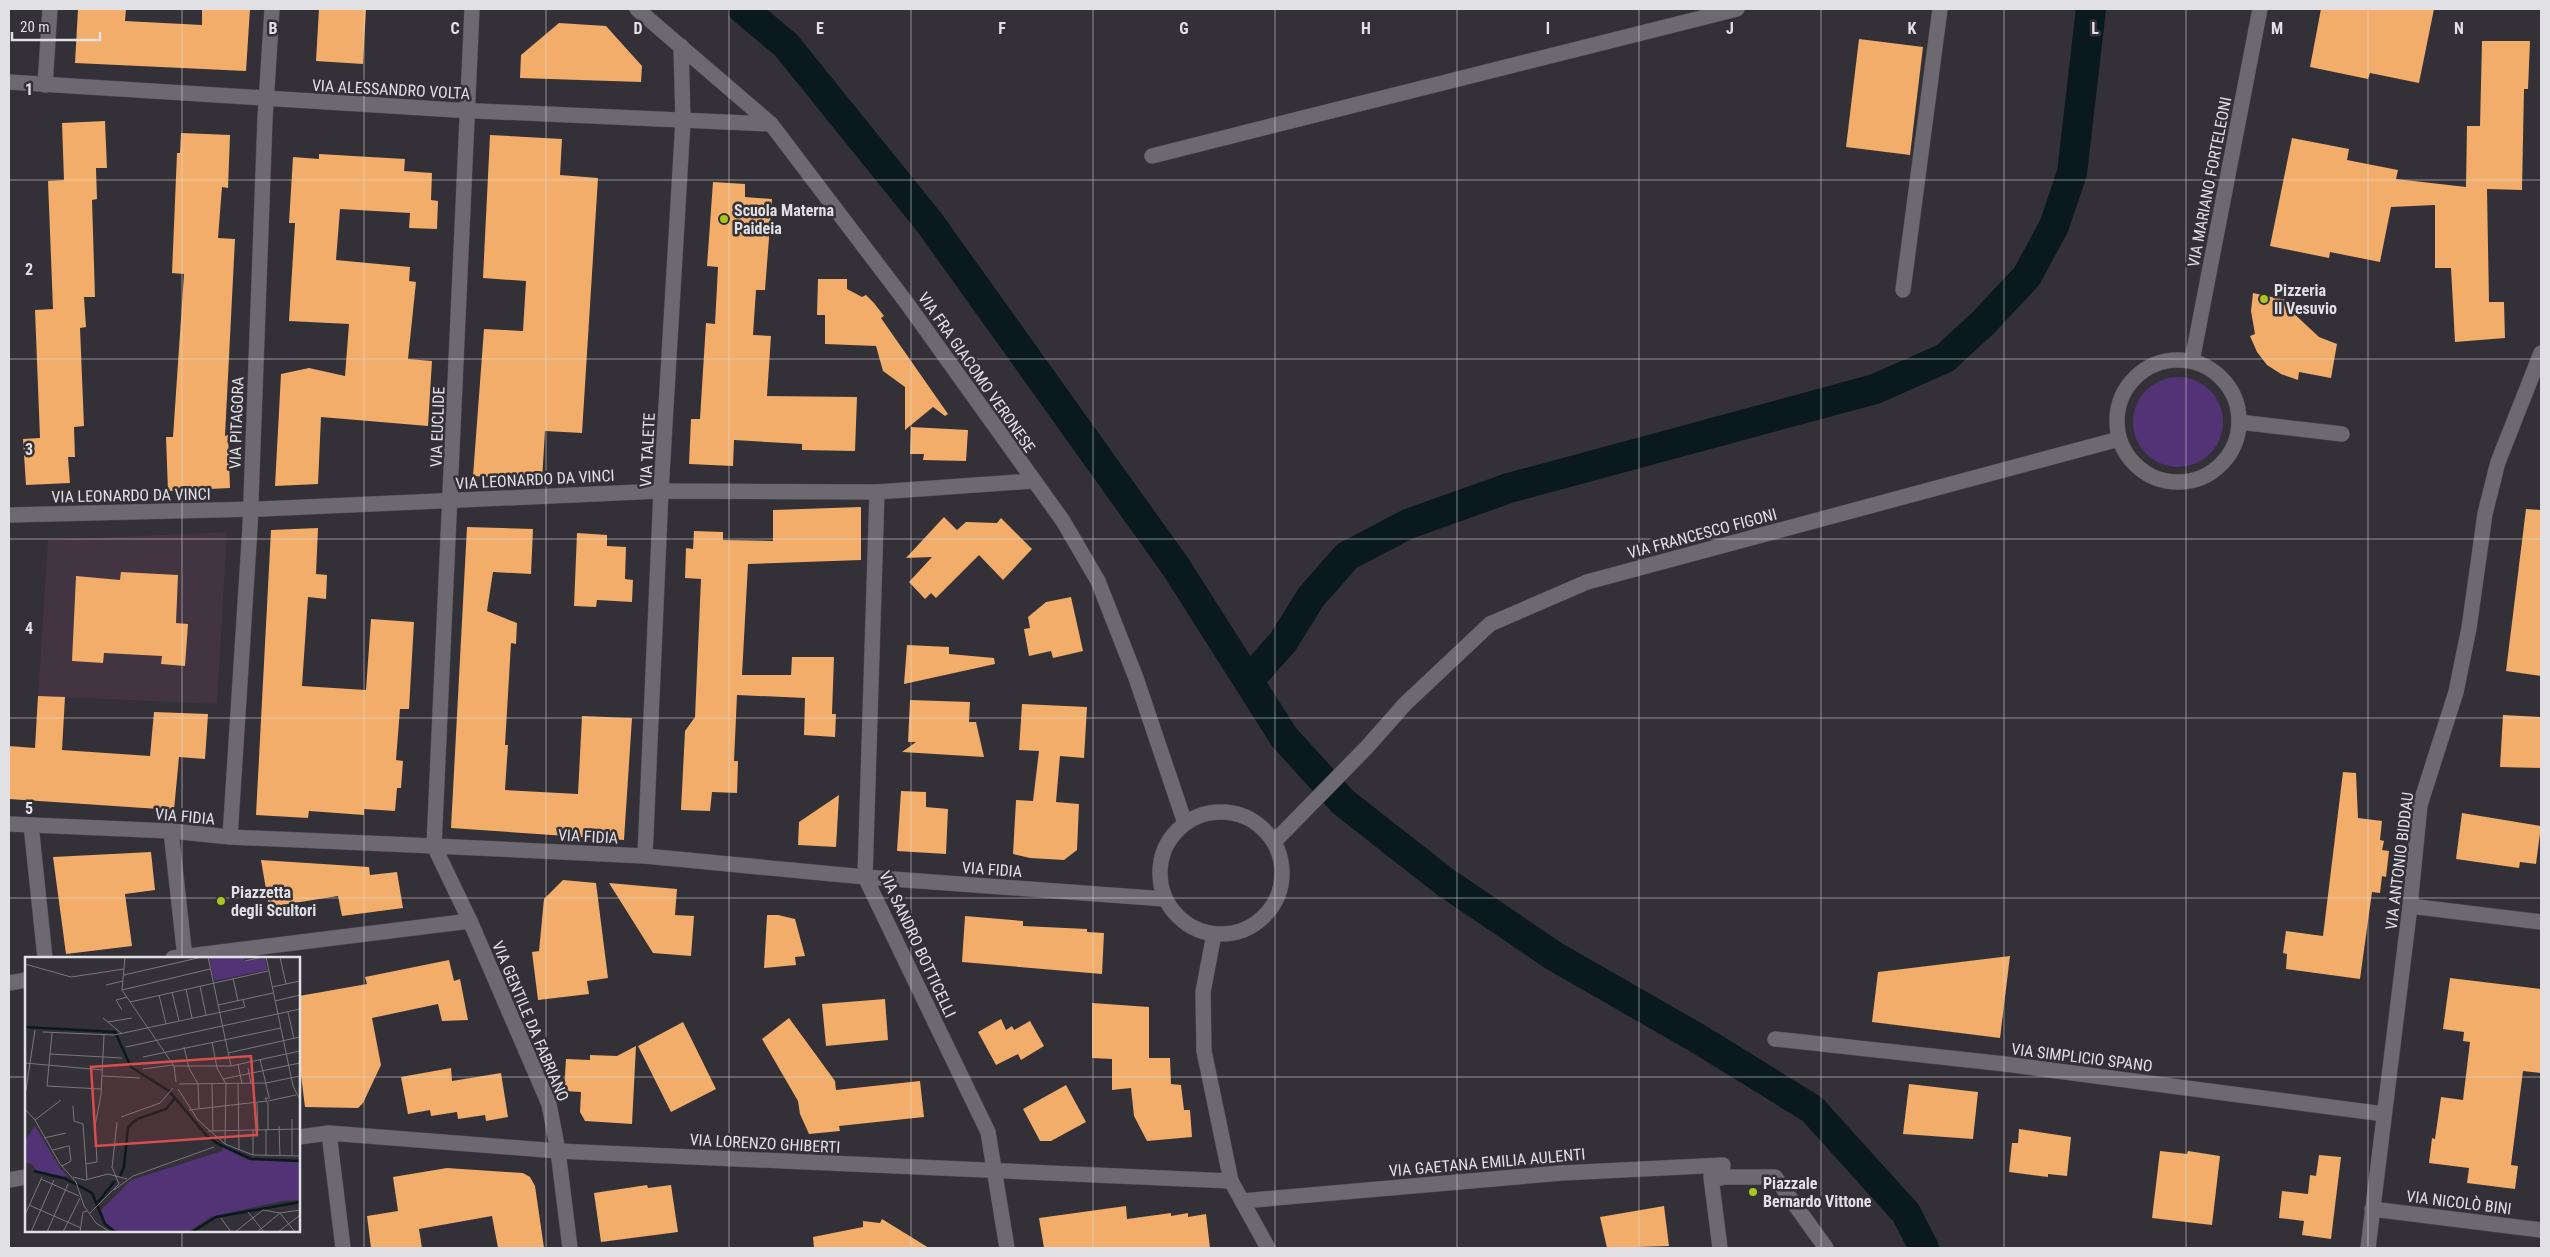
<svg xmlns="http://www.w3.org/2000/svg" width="2550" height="1257" font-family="'Roboto Condensed',sans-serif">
  <rect width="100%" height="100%" fill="#333037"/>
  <!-- education -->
  <path fill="#423441" d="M227 532 217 704 38 696 48 540Z"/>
  <!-- green -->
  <circle fill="#523375" cx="2178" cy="422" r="45"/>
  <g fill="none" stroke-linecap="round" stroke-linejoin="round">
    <!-- canal -->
    <g stroke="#09191d" stroke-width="30">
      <path d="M743 9 786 45 929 222 1176 567 1284 737 1343 802 1445 882 1554 956 1697 1038 1812 1109 1906 1213 1924 1248"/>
      <path d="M1249 680 1283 642 1311 597 1347 556 1408 524 1509 488 1875 389 1945 358 1983 323 2027 276 2054 226 2072 173 2091 9"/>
    </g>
  </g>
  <!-- building -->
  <g fill="#f1ad69">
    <path d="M78 9H126L125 21 202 25V9H250L246 71 75 63Z"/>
    <path d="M319 9H366L363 64 316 61Z"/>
    <path d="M2321 9H2434L2419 83 2370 73 2368 79 2310 67Z"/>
    <path d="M559 23 606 26 642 66 641 82 520 78 521 55Z"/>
    <path d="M1859 39 1923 47 1910 155 1846 147Z"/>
    <path d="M2482 41H2530L2528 89H2524L2522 190 2487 189 2489 302H2504L2505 338 2455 342 2451 268H2435V205L2391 207 2380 262 2330 252 2329 258 2270 246 2292 138 2349 149 2347 160 2398 170 2396 179 2466 187 2467 126H2480Z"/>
    <path d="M105 121 107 168H96L97 199 92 200 95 297H84L86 327 80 328 84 426 74 427 75 457H68L70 483 26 485 23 439 40 438 35 310 53 309 48 181 64 180 62 123Z"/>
    <path d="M181 133 230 135 228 188 222 187 218 238 235 239 225 436 228 435 230 488 168 491 166 437H173L184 274 172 273 177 153H180Z"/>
    <path d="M490 135 562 139 560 175 598 178 582 433 545 431 542 480 473 476 484 329 523 331 526 281 483 278Z"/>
    <path d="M319 154 405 159 404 171 432 173 431 200 438 201 437 229 409 228 410 213 340 209 336 260 410 267 409 281 416 282 408 359 432 361 428 426 321 417 318 484 275 486 281 374 309 368 345 376 349 324 289 321 295 223H289L293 157 319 159Z"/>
    <path d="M713 182 745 184V197L772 199 765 290H756L753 335 771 336 767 396 857 397 855 451 802 450V444L734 440 733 466 689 464 691 419H700L706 323 715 324 718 267 707 266Z"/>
    <path d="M818 279H847V289L862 297 866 295 874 303 884 316 881 318 948 414 945 416 933 407 905 430V387L883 371 876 346 825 344V315H817Z"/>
    <path d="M2253 293 2290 301 2289 309 2319 337 2337 344 2331 378 2299 372 2298 380 2281 374 2267 365 2257 352 2250 336 2255 334 2251 311Z"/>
    <path d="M911 427 968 430 966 461 923 460 924 454H910Z"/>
    <path d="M861 507V560L748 564 742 675H791L792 657H834L832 714H836L835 737 804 735 805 698 737 695 734 761H738L737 793 712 792 710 811 681 810 685 731 695 717 701 579 685 578 686 548 693 549 694 531 723 532V540L773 541V510Z"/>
    <path d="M2526 509 2541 510V676L2506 671Z"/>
    <path d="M944 517 957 530 966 522 997 523 1001 518 1032 549 1003 580 979 555 936 598 931 593 925 599 909 582 932 557 906 558Z"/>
    <path d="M467 527 533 529 531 574 493 572 487 611 517 623 516 644 511 643 505 745H508L505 790 578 794 582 716 632 718 624 840 451 828Z"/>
    <path d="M318 528 316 574 327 575 326 599 308 597 302 686 366 690 371 619 414 622 409 709H400L396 760 403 761 401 788H397L395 811 364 809V815L309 811 308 818 256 815 271 530Z"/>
    <path d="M577 533 607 535V546L626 547 625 579 633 580 632 602 597 600 596 607 574 606Z"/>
    <path d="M121 572 178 575 176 623 188 624 185 666 161 664 162 656 104 653 103 663 72 661 76 576 120 580Z"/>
    <path d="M1071 597 1083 651 1053 658 1051 651 1029 656 1024 629 1030 628 1028 617 1046 602Z"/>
    <path d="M907 645 949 647V654L994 658 995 664 904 684Z"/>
    <path d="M38 696 65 697 62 750 150 756 154 712 208 714 205 759 179 757 174 810 9 799V746L35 748Z"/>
    <path d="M910 700 970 702 969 722H976L984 757 902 752 916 742H908Z"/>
    <path d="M1022 704 1087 707 1084 758 1060 756 1056 802 1079 804 1077 850 1064 860 1030 858 1013 854 1016 800 1033 801 1039 751 1019 750Z"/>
    <path d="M2503 715 2541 717V768L2500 767Z"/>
    <path d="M2343 772 2356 773 2358 818 2382 821 2380 840 2384 841 2382 850 2389 851 2386 877 2382 876 2380 893 2372 892 2360 979 2286 969 2287 954 2283 953 2286 931 2323 936Z"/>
    <path d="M901 791 926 792V807L948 809 946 854 897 851Z"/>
    <path d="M839 795 836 847 798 845 799 822Z"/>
    <path d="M2462 813 2541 826 2536 864 2520 862 2519 868 2456 859Z"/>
    <path d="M151 852 155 890 125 894 132 946 66 954 53 857Z"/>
    <path d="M261 860 369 867 370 875 397 872 403 908 342 916 338 896 269 907Z"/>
    <path d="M563 880 596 883 608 978 587 981 589 994 538 1000 532 952 539 951 544 899Z"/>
    <path d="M609 883 677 889 675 915 694 916 691 956 653 953Z"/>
    <path d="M767 915H778L795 919 805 956 795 957 796 965 764 968Z"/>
    <path d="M965 916 1023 921V926L1087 929V932L1104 933 1102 974 962 962Z"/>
    <path d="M2010 956 2000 1038 1872 1022 1878 972Z"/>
    <path d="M449 960 454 981 460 979 468 1020 442 1021 438 1004 372 1018 381 1065 363 1103 358 1108 305 1107 299 1059V996L367 984 365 977Z"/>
    <path d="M2450 978 2541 989V1073L2523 1071 2511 1165 2518 1166 2515 1189 2467 1183 2469 1168 2429 1163 2432 1138 2435 1139 2441 1097 2463 1100 2470 1042 2463 1041 2464 1032 2443 1029Z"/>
    <path d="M885 999 888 1040 826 1046 822 1004Z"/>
    <path d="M1092 1003 1149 1007V1058H1170L1171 1084 1181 1085 1184 1110H1190L1192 1137 1147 1141 1134 1116 1131 1088 1112 1090V1059L1092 1058Z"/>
    <path d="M789 1018 835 1081 836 1090 920 1081 924 1117 839 1126 840 1131 809 1134 800 1114 798 1101 762 1039Z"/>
    <path d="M1001 1019 1006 1030 1012 1026 1014 1030 1030 1021 1044 1046 1021 1060 1018 1054 996 1065 978 1032Z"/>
    <path d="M683 1022 716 1089 671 1112 638 1046Z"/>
    <path d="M636 1046 632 1124 585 1121 580 1112 581 1092 564 1091 566 1059 590 1060V1055L617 1056Z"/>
    <path d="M451 1068 452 1081 501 1073 508 1117 486 1121 485 1115 458 1119 457 1112 431 1116 430 1110 408 1114 401 1077Z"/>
    <path d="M1909 1084 1978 1092 1973 1139 1903 1134Z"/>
    <path d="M1066 1085 1086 1122 1051 1141H1040L1023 1109Z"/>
    <path d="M2019 1129 2071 1137 2067 1176 2048 1174V1177L2009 1172 2012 1143H2018Z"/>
    <path d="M2160 1151 2187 1154 2188 1151 2220 1156 2212 1225 2152 1218Z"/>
    <path d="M2319 1155 2341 1157 2331 1239 2302 1235 2304 1221 2279 1218 2282 1191 2308 1194 2310 1175 2316 1176Z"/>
    <path d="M447 1168 523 1173 530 1177 535 1186 544 1248H498L492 1216 419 1229 422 1248H371L367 1216 398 1211 393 1177Z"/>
    <path d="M647 1185 648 1188 671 1185 678 1232 601 1242 594 1193Z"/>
    <path d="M1126 1206 1127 1219 1171 1213V1216L1188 1213V1217L1206 1214 1210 1248H1044L1039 1218Z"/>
    <path d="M1664 1206 1669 1246 1607 1248 1600 1217Z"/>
    <path d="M882 1219 929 1248H814L813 1237 863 1227V1221L880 1223Z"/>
  </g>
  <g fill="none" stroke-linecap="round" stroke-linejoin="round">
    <defs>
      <g id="lane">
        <path d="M1152 156 1737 9"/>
        <path d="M1903 290 1940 9"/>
        <path d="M1720 1248 1711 1177H1775L1826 1248"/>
      </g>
      <g id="street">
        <path d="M9 82 455 110 771 124"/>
        <path d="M45 85 50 9"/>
        <path d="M2239 422 2342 434"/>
        <path d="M877 492 865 877 988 1132 1007 1248"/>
        <path d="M9 515 261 509 661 491 877 492 1033 481"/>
        <path d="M9 824 171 831 230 837 434 846 470 921 549 1104 558 1151 570 1248"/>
        <path d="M31 825 45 958"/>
        <path d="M171 831 185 958"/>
        <path d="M230 837 250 527 265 119 272 9"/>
        <path d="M645 856 661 491 683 121 681 46"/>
        <path d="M2410 906 2541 922"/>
        <path d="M173 958 470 921"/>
        <path d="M9 983 26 980"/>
        <path d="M1775 1039 2005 1064 2384 1114"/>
        <path d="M329 1133 343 1248"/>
        <path d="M299 1137 329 1133 558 1151 1231 1181"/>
        <path d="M9 1180 26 1177"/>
        <path d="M1242 1201 1562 1173 1723 1165 1721 1178"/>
        <path d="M2372 1209 2541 1230"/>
        <path d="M2368 1248 2410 906 2420 805 2456 692 2469 628 2485 514 2498 462 2541 353"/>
      </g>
      <g id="secondary">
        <path d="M472 9 434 846 645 856 865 877 1165 899"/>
        <path d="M637 9 771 124 906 302 1063 521 1098 581 1136 678 1185 823"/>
        <circle cx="2178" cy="421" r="61"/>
        <path d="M2192 361 2260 9"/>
        <circle cx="1221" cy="873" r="61"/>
        <path d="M1274 842 1367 747 1405 704 1490 624 1587 582 2119 439"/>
        <path d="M1214 934 1203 992 1204 1051 1231 1181 1268 1248"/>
      </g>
    </defs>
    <!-- lane casing -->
    <use href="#lane" stroke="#4e4c51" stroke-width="16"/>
    <!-- street casing -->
    <use href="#street" stroke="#4e4c51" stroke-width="16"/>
    <!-- secondary casing -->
    <use href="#secondary" stroke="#4e4c51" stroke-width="16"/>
    <!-- lane -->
    <use href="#lane" stroke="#6c6970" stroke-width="15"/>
    <!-- street -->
    <use href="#street" stroke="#6c6970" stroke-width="15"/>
    <!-- secondary -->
    <use href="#secondary" stroke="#6c6970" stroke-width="15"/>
  </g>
  <!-- grid -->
  <path fill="none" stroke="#e1e0e4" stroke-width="1" stroke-opacity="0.55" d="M182 9V958M364 9V1248M546 9V1248M729 9V1248M911 9V1248M1093 9V1248M1275 9V1248M1457 9V1248M1639 9V1248M1821 9V1248M2004 9V1248M2186 9V1248M2368 9V1248M9 180H2541M9 359H2541M9 539H2541M9 718H2541M9 898H2541M9 1077H26M299 1077H2541M182 1231V1248"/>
  <!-- markers -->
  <g fill="#a8c71c" stroke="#333037" stroke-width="2">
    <circle cx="724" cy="219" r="5"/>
    <circle cx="2264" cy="299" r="5"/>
    <circle cx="221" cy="901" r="5"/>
    <circle cx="1753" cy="1192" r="5"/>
  </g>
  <g text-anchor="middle" stroke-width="5" stroke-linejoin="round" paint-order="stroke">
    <!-- street labels -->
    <g font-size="16" fill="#e1e0e4" stroke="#333037">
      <text transform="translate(391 89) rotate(3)" y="6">VIA ALESSANDRO VOLTA</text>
      <text transform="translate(2209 182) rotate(-79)" y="6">VIA MARIANO FORTELEONI</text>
      <text transform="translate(977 372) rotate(55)" y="6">VIA FRA GIACOMO VERONESE</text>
      <text transform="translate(236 423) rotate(-88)" y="6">VIA PITAGORA</text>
      <text transform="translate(437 427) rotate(-88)" y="6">VIA EUCLIDE</text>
      <text transform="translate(647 450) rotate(-87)" y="6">VIA TALETE</text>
      <text transform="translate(535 479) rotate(-3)" y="6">VIA LEONARDO DA VINCI</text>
      <text transform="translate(131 495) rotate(-1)" y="6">VIA LEONARDO DA VINCI</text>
      <text transform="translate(1702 533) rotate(-15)" y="6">VIA FRANCESCO FIGONI</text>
      <text transform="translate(185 816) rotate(5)" y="6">VIA FIDIA</text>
      <text transform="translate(588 836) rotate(3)" y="6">VIA FIDIA</text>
      <text transform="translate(2399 861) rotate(-83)" y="6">VIA ANTONIO BIDDAU</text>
      <text transform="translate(992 869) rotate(4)" y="6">VIA FIDIA</text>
      <text transform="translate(918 944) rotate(65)" y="6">VIA SANDRO BOTTICELLI</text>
      <text transform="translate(531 1021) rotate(67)" y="6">VIA GENTILE DA FABRIANO</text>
      <text transform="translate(2082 1057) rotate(7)" y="6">VIA SIMPLICIO SPANO</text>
      <text transform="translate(765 1143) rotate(3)" y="6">VIA LORENZO GHIBERTI</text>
      <text transform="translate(1487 1162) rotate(-5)" y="6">VIA GAETANA EMILIA AULENTI</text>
      <text transform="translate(2459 1202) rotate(7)" y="6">VIA NICOLÒ BINI</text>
    </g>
    <!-- poi labels -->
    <g font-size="16" font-weight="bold" fill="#e1e0e4" stroke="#333037" text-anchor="start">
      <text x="734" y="216">Scuola Materna<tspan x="734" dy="18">Paideia</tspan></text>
      <text x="2274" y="296">Pizzeria<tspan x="2274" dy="18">Il Vesuvio</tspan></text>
      <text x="231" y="898">Piazzetta<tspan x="231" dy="18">degli Scultori</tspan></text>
      <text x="1763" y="1189">Piazzale<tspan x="1763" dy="18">Bernardo Vittone</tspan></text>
    </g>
  </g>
  <!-- overview -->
  <g transform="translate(25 957)">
    <rect width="275" height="275" fill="#333037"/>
    <path d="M184 0H219L220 4 240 1 242 13 189 24ZM10 169 35 211 44 220 11 214 7 207 0 206V183ZM197 190 224 203 275 205V243L257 244 186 260 163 275H93L81 267 76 253 106 223 197 194Z" fill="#523375"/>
    <path fill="none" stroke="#09191d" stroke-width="2.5" d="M0 70 90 75 106 110 144 134 182 179 193 187 226 202 275 204M9 214 41 222 67 236 80 267 90 275M95 219 99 210 103 170 112 162 141 152 150 141M73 245 90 224M167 275 191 260 275 245"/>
    <path fill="none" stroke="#79767c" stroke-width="1" d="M100 0 97 33 149 109 151 125M183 0 206 109M241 0 268 129 275 143M255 0 261 27M220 4 238 0M0 7 46 20 99 12M99 18 177 0M208 21 213 44M81 28 98 24M175 29 181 58M247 30 275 24M161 32 167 61M97 33 185 12M147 35 154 64M134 38 141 67M250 44 275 38M105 45 243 14M193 48 248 36M97 53 91 43 102 40M263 55 269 82M78 61 97 77M83 65 107 61M18 75 89 78 220 50 218 43M27 76 22 129 76 132M187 85 192 111 201 127 200 187M101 90 275 52M159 90 164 111 173 127 174 151M203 96 275 80M25 97 97 101M118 100 256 71M235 102 244 140M0 106 77 113M213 107 217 127M149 109H206L275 94M223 111 226 127M118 112 148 108M77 119 115 121M198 122 275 106M154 127 241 126 275 119M187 127 188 174M213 127 214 193M153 132 173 163 200 187 228 198 275 199M0 139 10 73M243 144 271 138M232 146 233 173M48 149 49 164 58 167 62 223M0 152 10 163 35 207 51 225 59 249 71 266 85 275M164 153 242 144M96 160 135 146 148 131M267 162V199M10 163 36 143M254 169 255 199M228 173V198M243 173V146L240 141H245M183 174 275 172M19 181 41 176M28 193 43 189M241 199V173M61 207 72 205 70 169 76 138 79 78M37 209 46 204 44 188M87 211 92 165M48 220 60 223 83 217 102 222M16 222 54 239M89 233 108 219 189 190M4 248 56 271M223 255 239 275M65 256 94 227 87 210M0 258 17 220M196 261 206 275M6 275 29 223M22 275 43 227M38 275 55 241M55 275 58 255 62 254M210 275 238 253 255 256 275 253M232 275 255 256 270 275M253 275 275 258"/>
    <path fill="#d84d4e" fill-opacity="0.15" stroke="#d84d4e" stroke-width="2.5" d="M226 99 232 178 71 189 66 110Z"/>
    <rect width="275" height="275" fill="none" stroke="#e1e0e4" stroke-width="2.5"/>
  </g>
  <g font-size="16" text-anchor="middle" font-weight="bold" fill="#e1e0e4" stroke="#333037" stroke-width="5" stroke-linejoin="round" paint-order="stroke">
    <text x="273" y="34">B</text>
    <text x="455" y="34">C</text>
    <text x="638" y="34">D</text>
    <text x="820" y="34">E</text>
    <text x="1002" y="34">F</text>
    <text x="1184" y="34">G</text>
    <text x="1366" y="34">H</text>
    <text x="1548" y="34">I</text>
    <text x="1730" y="34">J</text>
    <text x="1912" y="34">K</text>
    <text x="2095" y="34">L</text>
    <text x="2277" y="34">M</text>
    <text x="2459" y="34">N</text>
    <text x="29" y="95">1</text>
    <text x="29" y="275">2</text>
    <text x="29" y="455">3</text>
    <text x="29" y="634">4</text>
    <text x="29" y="814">5</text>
  </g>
  <!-- border -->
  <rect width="2550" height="1257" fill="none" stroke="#e1e0e4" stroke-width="20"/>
  <!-- scale -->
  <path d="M12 32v8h88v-8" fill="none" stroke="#e1e0e4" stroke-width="2.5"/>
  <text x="20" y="32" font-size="15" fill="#e1e0e4" stroke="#333037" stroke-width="4" paint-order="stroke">20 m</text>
</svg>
